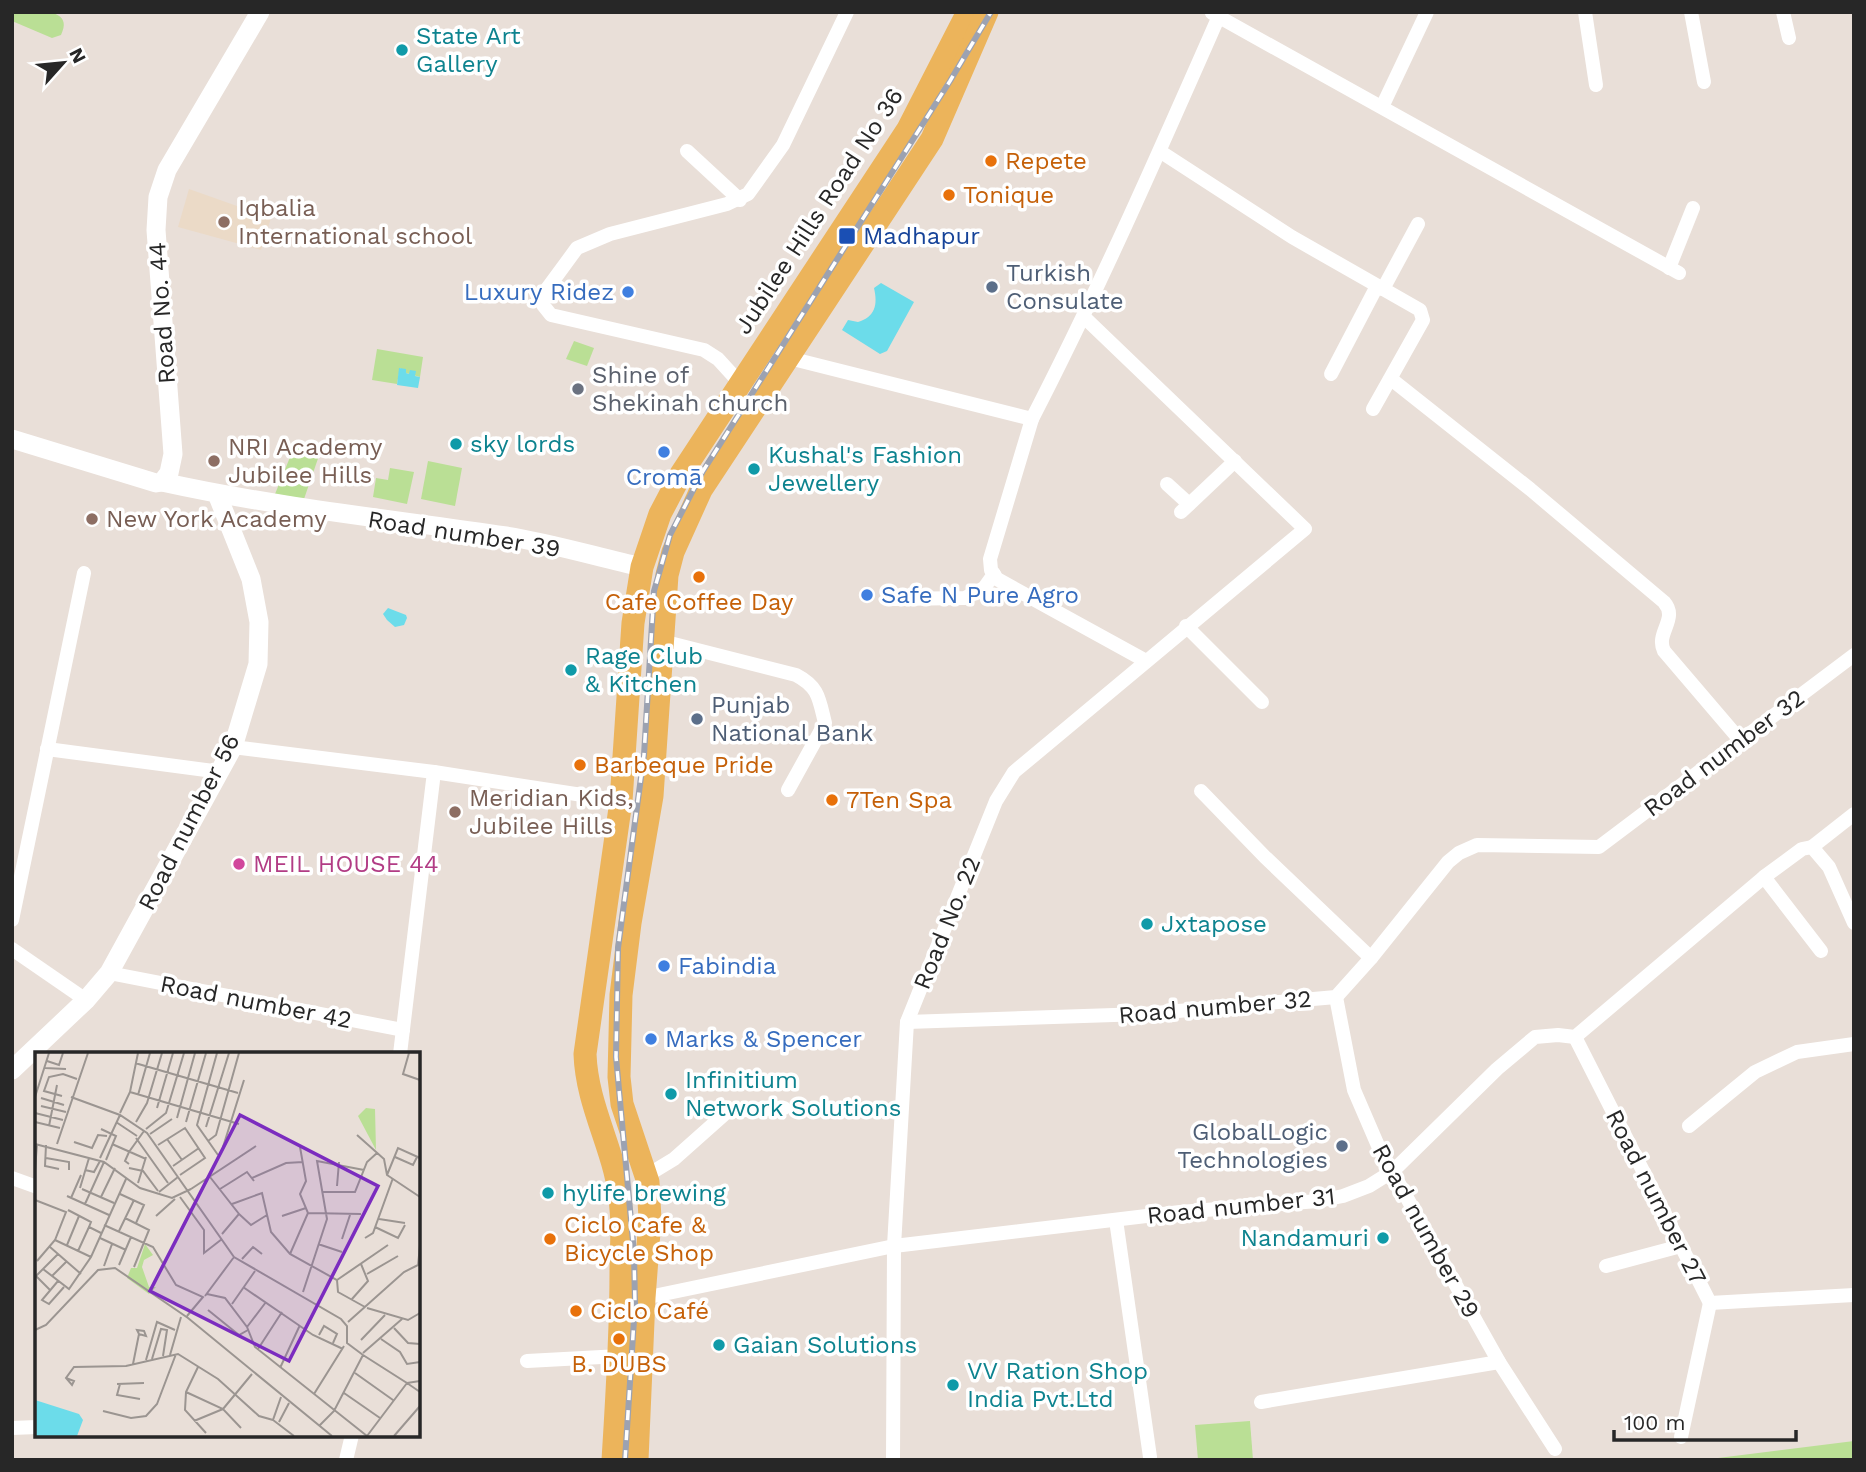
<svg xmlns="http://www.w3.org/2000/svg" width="1866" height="1472" font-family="'Work Sans',sans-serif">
  <rect width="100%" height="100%" fill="#e9dfd8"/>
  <!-- education -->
  <path fill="#ebdac7" d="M189 189 271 218 261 250 178 227Z"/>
  <!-- green -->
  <g fill="#badf95">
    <path d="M12 12C29 12 76 5 61 35L52 38 12 21Z"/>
    <path d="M574 341 594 348 587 366 566 359Z"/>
    <path d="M377 349 423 357 420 377 406 373 400 368 397 384 372 380Z"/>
    <path d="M297 440 322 447 304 499 275 494Z"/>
    <path d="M428 461 462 468 455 506 421 499Z"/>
    <path d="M390 468 414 472 407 504 373 497 376 478 388 480Z"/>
    <path d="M1250 1421 1253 1460H1198L1195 1425Z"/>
    <path d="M1854 1441V1460H1702Z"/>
  </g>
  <!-- water -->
  <g fill="#6cdcea">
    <path d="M881 283 914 302 887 351 880 354 842 330 848 320 858 322C875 317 878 305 874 288Z"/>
    <path d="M399 368 406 369V373L409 374 410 370 416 371 415 376 420 377 418 388 397 385Z"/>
    <path d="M388 608 406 615 407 618 404 625 395 627 387 620 383 614Z"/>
  </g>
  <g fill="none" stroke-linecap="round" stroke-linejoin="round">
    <!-- minor -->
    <g stroke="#fff" stroke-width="14">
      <path d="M1585 12 1596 85"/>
      <path d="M1691 12 1704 82"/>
      <path d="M1783 12 1789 38"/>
      <path d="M1212 13 1679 273"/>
      <path d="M1382 107 1427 12"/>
      <path d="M687 151 740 200"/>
      <path d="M1161 152 1292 237 1420 310 1423 320 1373 409"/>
      <path d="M1669 268 1693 208"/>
      <path d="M1383 289 1418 224"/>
      <path d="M789 358 1032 419C1100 287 1159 152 1219 16"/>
      <path d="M1331 374 1377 286"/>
      <path d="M1391 379 1530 489 1664 602C1679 619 1655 633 1664 651L1740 740"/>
      <path d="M739 382 718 359 704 350 551 315 543 305 544 293 577 248 610 234 727 204 748 194 783 145 847 12"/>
      <path d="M1032 419 990 559 991 570 997 579 1146 661"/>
      <path d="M1167 484 1189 504"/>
      <path d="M1181 512 1235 461"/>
      <path d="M894 599 965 598 984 588 994 574"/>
      <path d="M1186 626 1262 702"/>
      <path d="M662 641 796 675C819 687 819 699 825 723L788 790"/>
      <path d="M233 747 434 772 621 801"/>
      <path d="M47 749 221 772"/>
      <path d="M1201 791 1265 857 1371 958"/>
      <path d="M1812 847 1854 814"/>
      <path d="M1764 877 1821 951"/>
      <path d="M12 920 84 573"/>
      <path d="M12 949 86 1000"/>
      <path d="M109 973 403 1030"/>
      <path d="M1336 997 1354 1090 1379 1148 1499 1362 1555 1449"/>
      <path d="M907 1022 1144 1014 1336 997 1371 958 1448 862 1459 853 1477 845 1599 847 1854 655"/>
      <path d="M1575 1037 1710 1303 1854 1295"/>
      <path d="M400 1054 434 772"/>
      <path d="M1689 1126 1755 1072 1797 1052 1854 1044"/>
      <path d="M646 1176 674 1159 728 1111 784 1108"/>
      <path d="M12 1178 37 1187"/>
      <path d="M1116 1220 1150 1457"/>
      <path d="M1606 1266 1681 1246"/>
      <path d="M644 1298 894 1246 1180 1212 1318 1201 1343 1196 1369 1186 1393 1171 1497 1069 1535 1037 1558 1035 1575 1037 1764 877 1802 849 1812 847 1829 867 1854 923"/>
      <path d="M527 1361 620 1356"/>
      <path d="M1261 1402 1499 1362"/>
      <path d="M12 1428 37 1427"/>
      <path d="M1681 1437 1710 1303"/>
      <path d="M346 1460 352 1435"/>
      <path d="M893 1460 894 1246 907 1022 996 801 1014 772 1305 529 1084 317"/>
    </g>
    <!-- tertiary -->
    <g stroke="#fff" stroke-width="19">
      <path d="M12 439 156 483 162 482 169 473 173 454 156 230 158 197 167 170 260 12"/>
      <path d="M162 482C275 507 391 519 506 536 551 543 597 557 642 567"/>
      <path d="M12 1070 86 1000 109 973 233 747 258 664 259 622 251 579 217 494"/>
    </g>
    <!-- primary -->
    <g stroke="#ecb45b" stroke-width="23">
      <path d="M613 1460C617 1397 621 1336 621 1273 621 1252 623 1230 621 1209 618 1154 587 1110 585 1054L621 801 633 623 642 567 660 514 681 474 908 129 968 12"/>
      <path d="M637 1460 644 1298 650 1219 648 1182 622 1104 619 1077 621 995 630 923 652 796 667 575 673 552 701 490 932 139 987 12"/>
    </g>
    <defs>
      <path id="rail" d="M625 1460 635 1304 634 1253 616 1057 618 948 644 755 654 591 670 535 703 471 950 81 991 12"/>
    </defs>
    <!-- rail casing -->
    <use href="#rail" stroke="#9ca2b1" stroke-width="6"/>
    <!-- rail -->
    <use href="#rail" stroke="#fff" stroke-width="3.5" stroke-dasharray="10" stroke-linecap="butt"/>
  </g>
  <!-- markers -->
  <g fill="#0f9aa8" stroke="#fff" stroke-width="2.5">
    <circle cx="402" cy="50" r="7"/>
    <circle cx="456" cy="444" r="7"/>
    <circle cx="754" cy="469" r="7"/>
    <circle cx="571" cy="670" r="7"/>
    <circle cx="1147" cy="924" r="7"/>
    <circle cx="671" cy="1094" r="7"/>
    <circle cx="548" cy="1193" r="7"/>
    <circle cx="1383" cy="1238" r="7"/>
    <circle cx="719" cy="1345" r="7"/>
    <circle cx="953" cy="1385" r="7"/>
  </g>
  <g fill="#e8710a" stroke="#fff" stroke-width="2.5">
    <circle cx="991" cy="161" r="7"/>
    <circle cx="949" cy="195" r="7"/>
    <circle cx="699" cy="577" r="7"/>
    <circle cx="580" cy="765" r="7"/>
    <circle cx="832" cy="800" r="7"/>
    <circle cx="550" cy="1239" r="7"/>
    <circle cx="576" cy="1311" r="7"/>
    <circle cx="619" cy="1339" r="7"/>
  </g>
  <g fill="#8d6e63" stroke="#fff" stroke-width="2.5">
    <circle cx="224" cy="222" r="7"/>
    <circle cx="214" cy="461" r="7"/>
    <circle cx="92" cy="519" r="7"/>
    <circle cx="455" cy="812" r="7"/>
  </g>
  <rect fill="#1a4fb4" stroke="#fff" stroke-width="2.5" x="838" y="227" width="18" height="18" rx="3.5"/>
  <g fill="#5c6f8a" stroke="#fff" stroke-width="2.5">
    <circle cx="992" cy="287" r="7"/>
    <circle cx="697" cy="719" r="7"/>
    <circle cx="1342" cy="1146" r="7"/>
  </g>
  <g fill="#3f7fe0" stroke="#fff" stroke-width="2.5">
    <circle cx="628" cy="292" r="7"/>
    <circle cx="664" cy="452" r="7"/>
    <circle cx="867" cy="595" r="7"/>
    <circle cx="664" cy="966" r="7"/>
    <circle cx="651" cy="1039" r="7"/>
  </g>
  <circle fill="#6b7280" stroke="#fff" stroke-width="2.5" cx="578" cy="389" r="7"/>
  <circle fill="#d1479c" stroke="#fff" stroke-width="2.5" cx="239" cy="864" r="7"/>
  <g text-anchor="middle" stroke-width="7" stroke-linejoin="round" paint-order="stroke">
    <!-- culture labels -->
    <g font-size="24" fill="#0d838f" stroke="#fff" text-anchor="start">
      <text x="416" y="44">State Art<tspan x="416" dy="28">Gallery</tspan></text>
      <text x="470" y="452">sky lords</text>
      <text x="768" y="463">Kushal's Fashion<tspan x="768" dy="28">Jewellery</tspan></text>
      <text x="585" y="664">Rage Club<tspan x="585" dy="28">&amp; Kitchen</tspan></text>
      <text x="1161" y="932">Jxtapose</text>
      <text x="685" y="1088">Infinitium<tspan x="685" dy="28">Network Solutions</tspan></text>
      <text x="562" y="1201">hylife brewing</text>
      <text x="1369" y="1246" text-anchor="end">Nandamuri</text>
      <text x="733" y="1353">Gaian Solutions</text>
      <text x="967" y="1379">VV Ration Shop<tspan x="967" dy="28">India Pvt.Ltd</tspan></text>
    </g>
    <!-- food labels -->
    <g font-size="24" fill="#c56008" stroke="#fff" text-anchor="start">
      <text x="1005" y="169">Repete</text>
      <text x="963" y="203">Tonique</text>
      <text x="699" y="610" text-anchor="middle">Cafe Coffee Day</text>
      <text x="594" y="773">Barbeque Pride</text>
      <text x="846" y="808">7Ten Spa</text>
      <text x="564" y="1233">Ciclo Cafe &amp;<tspan x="564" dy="28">Bicycle Shop</tspan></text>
      <text x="590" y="1319">Ciclo Café</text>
      <text x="619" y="1372" text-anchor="middle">B. DUBS</text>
    </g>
    <!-- education labels -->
    <g font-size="24" fill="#785e54" stroke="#fff" text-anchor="start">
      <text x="238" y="216">Iqbalia<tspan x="238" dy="28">International school</tspan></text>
      <text x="228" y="455">NRI Academy<tspan x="228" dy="28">Jubilee Hills</tspan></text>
      <text x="106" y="527">New York Academy</text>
      <text x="469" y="806">Meridian Kids,<tspan x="469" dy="28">Jubilee Hills</tspan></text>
    </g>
    <!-- street labels -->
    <g font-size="24" fill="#272727" stroke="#fff">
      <text transform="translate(819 211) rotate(-57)" y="8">Jubilee Hills Road No 36</text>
      <text transform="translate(162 313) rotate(-94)" y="8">Road No. 44</text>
      <text transform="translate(464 534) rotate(9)" y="8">Road number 39</text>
      <text transform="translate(1724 753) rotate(-37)" y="8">Road number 32</text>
      <text transform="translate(189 822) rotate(-63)" y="8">Road number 56</text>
      <text transform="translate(947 923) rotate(-68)" y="8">Road No. 22</text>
      <text transform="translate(256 1002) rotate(11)" y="8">Road number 42</text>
      <text transform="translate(1215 1007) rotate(-5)" y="8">Road number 32</text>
      <text transform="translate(1656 1197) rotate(63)" y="8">Road number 27</text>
      <text transform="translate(1241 1206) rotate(-6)" y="8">Road number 31</text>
      <text transform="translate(1426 1231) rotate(61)" y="8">Road number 29</text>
    </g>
    <!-- transit labels -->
    <g font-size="24" fill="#164399" stroke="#fff" text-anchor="start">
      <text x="863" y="244">Madhapur</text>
    </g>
    <!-- service labels -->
    <g font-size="24" fill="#4e5e75" stroke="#fff" text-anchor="start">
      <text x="1006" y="281">Turkish<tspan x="1006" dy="28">Consulate</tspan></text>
      <text x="711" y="713">Punjab<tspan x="711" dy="28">National Bank</tspan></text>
      <text x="1328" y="1140" text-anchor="end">GlobalLogic<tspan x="1328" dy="28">Technologies</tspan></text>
    </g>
    <!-- shop labels -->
    <g font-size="24" fill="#366cbe" stroke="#fff" text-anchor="start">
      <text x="614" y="300" text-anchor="end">Luxury Ridez</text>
      <text x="664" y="485" text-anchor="middle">Cromā</text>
      <text x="881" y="603">Safe N Pure Agro</text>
      <text x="678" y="974">Fabindia</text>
      <text x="665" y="1047">Marks &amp; Spencer</text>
    </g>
    <!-- worship labels -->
    <g font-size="24" fill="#5b616d" stroke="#fff" text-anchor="start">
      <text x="592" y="383">Shine of<tspan x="592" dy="28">Shekinah church</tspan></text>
    </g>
    <!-- hotel labels -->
    <g font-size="24" fill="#b23c85" stroke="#fff" text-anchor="start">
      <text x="253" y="872">MEIL HOUSE 44</text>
    </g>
  </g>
  <!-- overview -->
  <g transform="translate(35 1052)">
    <rect width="385" height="385" fill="#e9dfd8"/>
    <path d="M331 56 340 57 341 98 323 64ZM110 192 118 203 109 208 107 215 114 235H121L114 242 92 226 96 216H102Z" fill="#badf95"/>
    <path d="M0 348 44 362 48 368 42 384H0Z" fill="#6cdcea"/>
    <path fill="none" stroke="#9b9591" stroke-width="2" d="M182 1 162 73 183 103M374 1 368 22 385 28M12 9 24 13 28 1M100 11 203 41M10 16 31 17M95 40 204 72M103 43 115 1M27 44 9 39 14 25 28 22 42 27M0 45 14 1M36 45 85 63 112 81 199 205 306 267 312 274V291L328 303 372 331 385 329M6 46 29 53M6 54 31 60M122 56 138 1M0 61 28 68M85 61 95 40 103 1M142 66 160 1M0 70 25 76M81 70 102 84M101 70 112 51 127 1M151 70 171 1M14 74 22 33M171 75 194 1M66 77 81 84 71 108M111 77 131 61 149 1M115 82 137 67M322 83 349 107 352 123 385 145M101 86 133 131M132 87 147 108M173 89 181 83 204 1M39 90 57 96 63 83 72 84M0 92 69 110 105 136 137 146 156 137M22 92 53 1M77 92 111 107M11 93 10 114 24 117M123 93 150 76 170 106 145 123M188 95 209 28M360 105 378 113 382 105M11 106 34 110V118M65 106 85 63M94 112 90 109 94 100 109 79M138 114 164 96M94 116 108 119 123 139M0 118 2 92M50 118 59 120 65 109M352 123 363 96 385 106M175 125 204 162 187 182M217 126 251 111 268 110M103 131 111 105M302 134 304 110M45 136 54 106M47 137 79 151M156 137 221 94M185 137 212 120 219 129M124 140 143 125M288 140H320L332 110 342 101M85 142 109 153 101 171M32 144 74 163M66 145 80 116M145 145 169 178V201L187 187M36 146 46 123M0 148 31 160 20 188 2 209M50 152 69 110M197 152 227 141 236 180 255 202 302 228 303 240 330 255M33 158 56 170 54 175 66 181M273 161 326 162M204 162 216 173 232 163M121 164 140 147M247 164 271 156M90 166 114 178 99 215M344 167 370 171M69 173 118 195 141 233 168 245 152 264M340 175 363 186 370 173M84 179 99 148M65 186 91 198M330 186 338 181 358 126M307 187 315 163M20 188 56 205M283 192 307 200M32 193 44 164M15 195 46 222M43 199 54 175M255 202 273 161 265 142 271 129 265 95M207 207 218 195 227 202M84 213 96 185M69 214 77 192M383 214 385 193M8 217 34 237 56 205 91 127M332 222 363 204M17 224 32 209M302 228 353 193M23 229 7 248 14 252 29 235M208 235 278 283 308 297M15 238 1 224 23 202M268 240 292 167 282 109 329 118M172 242 190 246 212 275 220 295 332 384M170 244 199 205M317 247 333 229 326 212M197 252 220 219M332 256 373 268 385 261M173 258 204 283 213 278M313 270 369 220 385 212M212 275 231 250M359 276 373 291 385 292M0 278 11 273 63 218 80 216 153 266 297 384M284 283 289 274 302 282 298 291M346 287 365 300 372 312 385 310M326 288 350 263M223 297 247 260M328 301 367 267M135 303 146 265M117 307 126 277 132 278 128 304M111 308 122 270 140 278M98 312 104 282 111 284 109 279 102 278 104 282M163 315 151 340 150 358 171 381M245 316 265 273M320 321 358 348M31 326 39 329 37 333 31 326 39 315 91 314 143 302 183 327 224 364 238 368M82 332 109 331M85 332 82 343 105 347M151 340 188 357 206 376M309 341 345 366M279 342 309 294M246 345 238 368 259 384M188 357 217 322M68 359 96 366 111 364 122 352 141 302M159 369 188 357M244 370 254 351M285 373 299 359 328 303M332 384 372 331 385 340M359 384 385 354"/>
    <path fill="#7b2cbf" fill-opacity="0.15" stroke="#7b2cbf" stroke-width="3.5" d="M205 63 343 134 254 309 115 239Z"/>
    <rect width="385" height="385" fill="none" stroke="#272727" stroke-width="3.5"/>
  </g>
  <!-- border -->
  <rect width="1866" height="1472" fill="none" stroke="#272727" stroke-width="28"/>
  <!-- north arrow -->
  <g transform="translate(63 63) rotate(63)" stroke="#ffffff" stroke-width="5" paint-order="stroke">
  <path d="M0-5L12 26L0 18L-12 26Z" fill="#272727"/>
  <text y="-10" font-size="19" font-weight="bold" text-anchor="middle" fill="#272727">N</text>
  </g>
  <!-- scale -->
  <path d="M1614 1430v10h182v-10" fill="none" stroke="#272727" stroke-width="3.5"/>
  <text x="1624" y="1430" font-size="21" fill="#272727" stroke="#ffffff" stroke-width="5" paint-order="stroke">100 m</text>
</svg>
